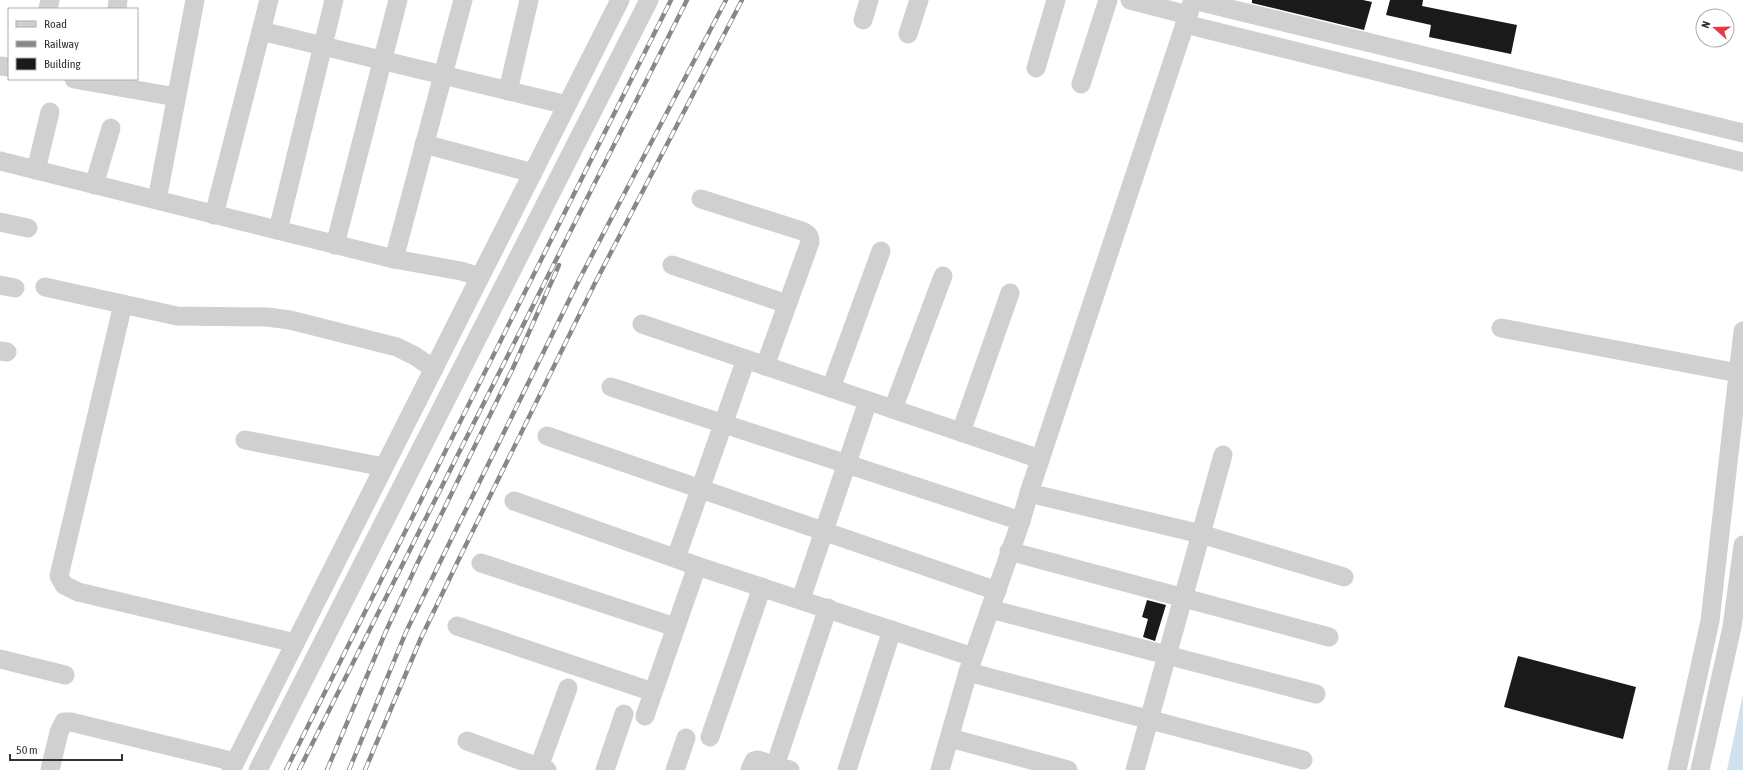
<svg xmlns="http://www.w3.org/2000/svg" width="1743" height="770" font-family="'Asap Condensed',sans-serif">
  <rect width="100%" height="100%" fill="#fff"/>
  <!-- water -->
  <path fill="#cfe2ee" d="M1743 694V770H1727Z"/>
  <!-- building -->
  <g fill="#1a1a1a">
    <path d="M1252 0H1363L1372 2 1364 30 1252 3Z"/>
    <path d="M1390 0H1423L1422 6 1517 25 1511 54 1429 37 1431 25 1386 15Z"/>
    <path d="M1147 600 1166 605 1155 641 1143 637 1148 619 1142 617Z"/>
    <path d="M1518 656 1636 687 1623 739 1504 707Z"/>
  </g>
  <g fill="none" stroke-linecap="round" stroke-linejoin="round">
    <!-- minor -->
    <g stroke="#d0d0d0" stroke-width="19">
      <path d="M1130 0 1188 15"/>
      <path d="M1193 0 1743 133"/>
      <path d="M48 9 50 0"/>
      <path d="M117 9 118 0"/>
      <path d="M863 20 869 0"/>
      <path d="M1185 24 1743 162"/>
      <path d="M261 31 567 105"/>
      <path d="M908 34 919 0"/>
      <path d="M0 66 9 67"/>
      <path d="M1036 68 1056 0"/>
      <path d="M74 79 176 97"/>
      <path d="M1081 84 1108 0"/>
      <path d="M508 91 529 0"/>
      <path d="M424 144 533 173"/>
      <path d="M0 161 394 259 461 271 480 277"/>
      <path d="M36 170 50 112"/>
      <path d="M94 185 111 128"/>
      <path d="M701 199 802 231C808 234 810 235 810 242L765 366"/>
      <path d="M157 200 195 0"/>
      <path d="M214 215 269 0"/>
      <path d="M0 222 28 228"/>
      <path d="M278 230 334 0"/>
      <path d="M335 245 398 0"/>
      <path d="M394 259 463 0"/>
      <path d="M672 265 787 304"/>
      <path d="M0 285 15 288"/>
      <path d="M45 287 177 316 267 317 290 320 397 347 415 356 434 369"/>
      <path d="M123 304 59 576 64 585 78 592 295 643"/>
      <path d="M642 324 1040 459"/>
      <path d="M1501 328 1738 373"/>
      <path d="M0 351 7 352"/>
      <path d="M611 387 1021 521"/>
      <path d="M831 388 881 251"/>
      <path d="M893 409 943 276"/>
      <path d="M961 432 1010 293"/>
      <path d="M547 436 997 591"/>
      <path d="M245 440 384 467"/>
      <path d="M1029 493 1201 534 1344 577"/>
      <path d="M514 501 697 566 973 657"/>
      <path d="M1009 551 1329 637"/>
      <path d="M676 558 746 359"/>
      <path d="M481 563 675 627"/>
      <path d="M801 599 868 401"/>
      <path d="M990 609 1316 694"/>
      <path d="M457 626 653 692"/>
      <path d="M0 659 65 675"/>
      <path d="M968 672 1303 760"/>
      <path d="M645 716 697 566"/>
      <path d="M710 737 762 587"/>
      <path d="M950 738 1068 770"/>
      <path d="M467 741 547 770"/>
      <path d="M779 754 828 608"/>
      <path d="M539 767 568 688"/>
      <path d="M50 770 59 732 64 722H71L235 762"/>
      <path d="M231 770 620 0"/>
      <path d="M258 770 649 0"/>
      <path d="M605 770 624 714"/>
      <path d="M675 770 686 738"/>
      <path d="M750 770 754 761 758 760 790 770"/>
      <path d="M847 770 892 630"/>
      <path d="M940 770 968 672 1021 521 1029 493 1193 0"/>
      <path d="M1135 770 1223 455"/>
      <path d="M1677 770 1710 621 1743 331"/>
      <path d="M1700 770 1732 627 1743 545"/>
    </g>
    <defs>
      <g id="rail">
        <path d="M286 770 671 0"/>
        <path d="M299 770 687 0"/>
        <path d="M327 770 386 631 418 562 513 368 559 265"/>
        <path d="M349 770 406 632 443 556 580 278 726 0"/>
        <path d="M365 770 421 638 457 563 594 285 742 0"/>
      </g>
    </defs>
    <!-- rail casing -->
    <use href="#rail" stroke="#888" stroke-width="4.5"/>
    <!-- rail -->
    <use href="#rail" stroke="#fff" stroke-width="3" stroke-dasharray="9" stroke-linecap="butt"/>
  </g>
  <!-- legend -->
  <rect x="8" y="8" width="130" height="72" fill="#ffffff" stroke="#adadad"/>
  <rect x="16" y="21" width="20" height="6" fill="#d0d0d0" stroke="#adadad"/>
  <text x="44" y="28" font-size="12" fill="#333333">Road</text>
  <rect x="16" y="41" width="20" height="6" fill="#888888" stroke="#adadad"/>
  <text x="44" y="48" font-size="12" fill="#333333">Railway</text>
  <rect x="16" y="58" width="20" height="12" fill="#1a1a1a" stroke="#adadad"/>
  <text x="44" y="68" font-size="12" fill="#333333">Building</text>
  <!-- north arrow -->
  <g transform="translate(1715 28) rotate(290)"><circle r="19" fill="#ffffff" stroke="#adadad"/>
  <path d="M0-3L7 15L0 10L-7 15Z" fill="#e63946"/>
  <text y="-6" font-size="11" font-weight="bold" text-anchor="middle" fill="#333333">N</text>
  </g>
  <!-- scale -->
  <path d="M10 754v6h112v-6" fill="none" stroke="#333333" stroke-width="2"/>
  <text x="16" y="754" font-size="12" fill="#333333" stroke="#ffffff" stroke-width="3" paint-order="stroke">50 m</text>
</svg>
